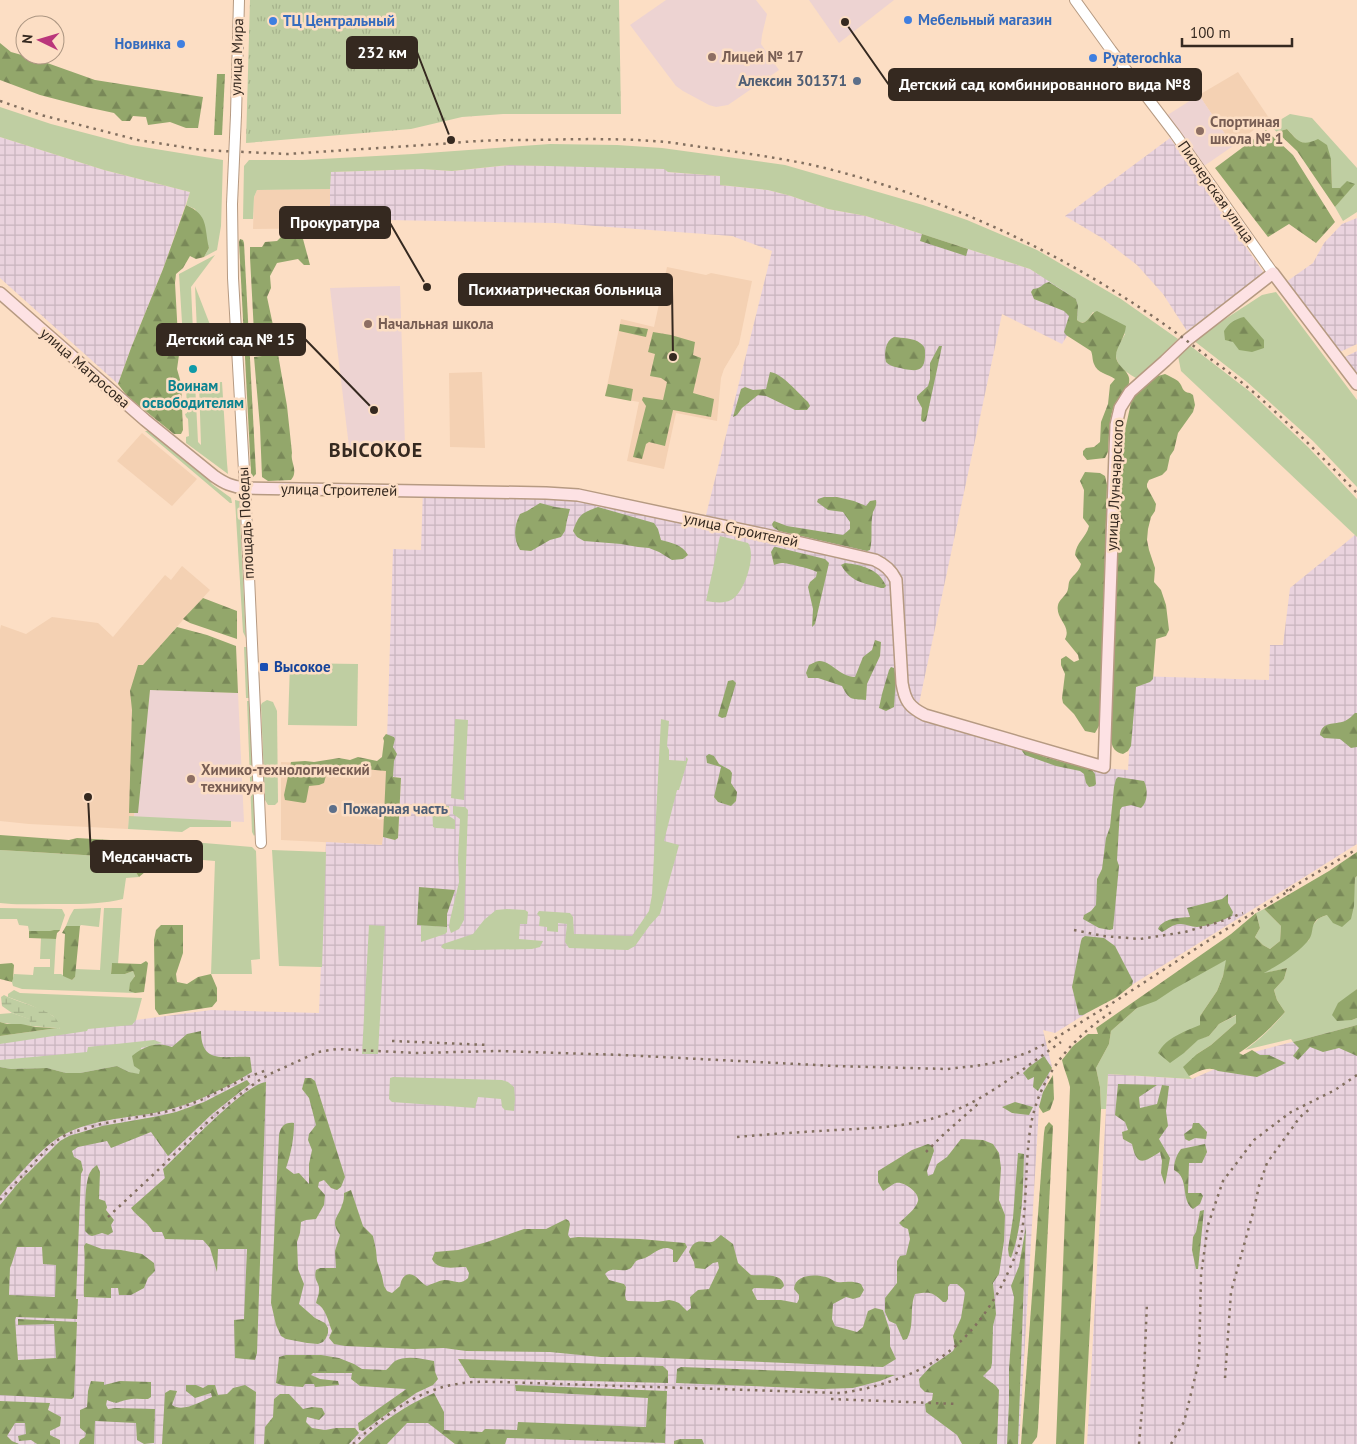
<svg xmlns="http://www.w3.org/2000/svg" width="1357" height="1444" font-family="'PT Sans',sans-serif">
  <defs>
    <pattern id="industrial-grid" width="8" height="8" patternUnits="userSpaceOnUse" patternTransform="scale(1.25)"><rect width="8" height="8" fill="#ead3de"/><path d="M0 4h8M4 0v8" fill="none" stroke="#c9b5be"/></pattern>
    <pattern id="forest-firs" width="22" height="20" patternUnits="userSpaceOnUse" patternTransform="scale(1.25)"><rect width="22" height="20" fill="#93a76b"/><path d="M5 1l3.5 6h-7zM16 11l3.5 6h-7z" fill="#798858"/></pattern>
    <pattern id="wetland-marsh" width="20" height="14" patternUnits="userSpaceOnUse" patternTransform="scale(1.25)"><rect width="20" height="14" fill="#bfcea2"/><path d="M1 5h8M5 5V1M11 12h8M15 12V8" fill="none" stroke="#a5b18b"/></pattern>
    <pattern id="park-tufts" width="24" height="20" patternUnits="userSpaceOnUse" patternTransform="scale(1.25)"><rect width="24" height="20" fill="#bfcea2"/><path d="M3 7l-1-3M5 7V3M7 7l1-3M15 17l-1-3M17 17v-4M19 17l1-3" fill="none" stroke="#a5b18b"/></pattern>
  </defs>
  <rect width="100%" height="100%" fill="#fcdec4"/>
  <!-- built -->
  <g fill="#f4d1b3">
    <path d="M1238 72 1269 118 1233 146 1199 95Z"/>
    <path d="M330 189V228L253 229 254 197 257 190Z"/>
    <path d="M667 267 706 275 711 273 752 281 739 344 724 369 721 378 717 421 676 413 664 469 627 461 639 402 605 396 621 319 654 327Z"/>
    <path d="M482 372 485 448 450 447 449 373Z"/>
    <path d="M142 433 197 479 172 506 117 461Z"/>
    <path d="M182 566 210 590 173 631 150 689 134 817H129L128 829 29 824 0 821V630L1 625 26 634 52 617 98 623 113 637 165 575 171 580Z"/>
    <path d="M281 762 387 766 383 845 281 840Z"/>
  </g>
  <!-- industrial -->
  <g fill="url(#industrial-grid)">
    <path d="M0 137 104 170 190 192 163 269 131 348 118 384 0 278Z"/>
    <path d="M1170 138 1264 273 1187 331 1163 294 1137 265 1102 238 1065 216Z"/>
    <path d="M509 165 633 167 665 169 668 172 720 176V185L768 190 791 196 828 209 866 216 1030 269 1087 303 1062 344 1002 314 917 713 1103 768 1128 770 1134 676 1269 680 1270 645H1283L1290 588 1355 535 1357 537V844L1055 1033 1043 1030 1052 1067 1039 1107 1019 1444H0V1042L136 1020 211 1010 319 1013 326 842 382 845 383 837 395 840 398 838 401 778 393 777 386 771 393 549 421 550 423 489 544 488 706 515 772 251 732 236 555 223 330 219V172L422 169 452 171Z"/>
    <path d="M1357 218V344L1340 352 1286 282 1313 263 1324 243 1342 224Z"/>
    <path d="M1357 351V378L1343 358Z"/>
    <path d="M1357 1025V1444H1087L1108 1074 1192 1079 1254 1052Z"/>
  </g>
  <!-- education -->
  <g fill="#edd3d2">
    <path d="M666 0H756L767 14 762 35 761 44 779 70 728 105 716 107 709 105 683 91 676 86 630 25Z"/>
    <path d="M809 0H894L839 43Z"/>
    <path d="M1199 95 1233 146 1204 166 1166 116Z"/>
    <path d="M400 286 405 446 349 447 330 288Z"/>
    <path d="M150 689 238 693 244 822 134 817Z"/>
  </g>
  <!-- green -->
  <g fill="#bfcea2">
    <path d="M0 107 51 124 131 145 223 160 221 226 217 250 204 257 209 248 195 209 186 205 190 192 104 170 0 137Z"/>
    <path d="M1290 114 1312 118 1357 168V212L1343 221 1335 207 1354 184 1340 188H1332L1331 159 1308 144 1299 142 1287 129 1277 132 1270 126Z"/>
    <path d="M550 144 617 145 662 148 785 165 923 205 967 220 1037 250 1121 299 1178 339 1138 379C1130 375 1117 367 1116 356 1115 349 1122 340 1125 334L1093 312C1089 318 1085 327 1077 320L1078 306 1076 299 1030 269 866 216 828 209 791 196 768 190 720 185V176L668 172 664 169 509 165 452 171 422 169 331 172 330 189 257 190 254 197 253 219H243L244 166 249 160H303L413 154Z"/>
    <path d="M215 255 191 287 194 354 184 355 179 274Z"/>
    <path d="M195 286 221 353 198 354Z"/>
    <path d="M1276 292 1357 400V487L1313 441 1247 382 1193 340 1262 295Z"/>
    <path d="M1188 344 1249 391 1309 448 1357 499V537L1181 371 1178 356Z"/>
    <path d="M222 382 227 463 228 474 186 443V437L189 436 188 419 186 417 185 414 187 413 186 383H195L198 442 201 445 199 383Z"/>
    <path d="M145 431H150L208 478 212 484 231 498 232 503H230Z"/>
    <path d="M235 500 239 501 246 638 243 632Z"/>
    <path d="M720 536 748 543C757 555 744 594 731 600 723 604 714 602 706 601Z"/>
    <path d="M244 647H247L250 698H246Z"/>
    <path d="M290 663 358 664 357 726 288 725Z"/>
    <path d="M267 700 273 702 277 711 278 802 275 805H268L265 800 261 705 262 703Z"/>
    <path d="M247 701H250L256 833 254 836 252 832Z"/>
    <path d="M455 719 468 720 464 800 451 798Z"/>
    <path d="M661 719 669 721 667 746 669 750V760L686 761V757L688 759 679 790H677L664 841 679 845 660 914 650 925 635 946 628 950 569 948 565 942 567 924 558 923V932L547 931V927L539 926 540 917 537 914 539 911 570 913 573 917 574 934 632 936 649 911 652 895Z"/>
    <path d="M432 805 449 806V816L455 820V829L436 828 433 827Z"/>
    <path d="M453 806 465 807 468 810 464 920 459 929 451 933 449 927 450 920 459 882 458 859 460 819 453 814Z"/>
    <path d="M129 816 231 821V827H190L182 832 128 829Z"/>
    <path d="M192 842 252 847 256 851 260 959 251 960 252 974H211L215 861 191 859Z"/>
    <path d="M0 850 117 857 127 859 139 877 126 878 123 899C99 905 72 904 46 904 31 904 15 905 0 903Z"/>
    <path d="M272 850 326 852 322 967 279 966Z"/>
    <path d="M1357 876V989L1350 995 1352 1020 1357 1018V1025L1293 1042 1291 1039 1245 1050C1260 1039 1273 1027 1285 1012L1277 1000 1274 990 1284 979 1287 968 1262 974 1309 940 1313 925 1319 918 1327 915 1354 890 1355 878Z"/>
    <path d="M0 908 62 909 65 915 60 930 50 931H29L28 926 19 925 17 919H0Z"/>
    <path d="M101 908 99 927 81 925 80 926H66L70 916 74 909Z"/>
    <path d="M104 908H122L118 964H112L111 974H125L133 971 135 975 129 991 135 993 22 989 13 986 12 982 14 974 33 975 34 967H50V959H40L41 938 56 939 54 974H61L72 980 75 977V969L100 970Z"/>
    <path d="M507 909 525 910 528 912 527 924H520L519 939 543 941 540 947 532 949 472 950 444 949 441 947 443 944 473 934 484 920 496 910Z"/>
    <path d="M1264 909 1281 926 1280 941 1270 949 1263 945 1255 937 1260 928 1256 913Z"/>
    <path d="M369 925 385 926 378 1054H362Z"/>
    <path d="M421 925 447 927V932L445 934 421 942Z"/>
    <path d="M1227 959 1223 976 1217 991 1200 1016V1025L1184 1053 1198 1039 1209 1036 1219 1024 1237 1015 1236 1023 1211 1045 1197 1054 1189 1076 1192 1079 1108 1074 1106 1109H1101L1100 1087 1096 1068 1109 1044 1111 1031 1137 1008Z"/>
    <path d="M14 990 20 993 142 998 136 1020 132 1025 88 1029 87 1031 0 1044V1036L57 1028 60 1029 53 1016 30 1005 8 997V994Z"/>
    <path d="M12 1013 30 1019 31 1026C20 1024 10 1025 0 1022V1014Z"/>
    <path d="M154 1040 162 1043 141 1048 140 1075 129 1072 117 1066 80 1073H66L47 1068 11 1069 0 1067V1060L87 1052 88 1047Z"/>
    <path d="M393 1077 502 1080 508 1082 514 1087 515 1099 514 1111 505 1110 502 1107 501 1099 478 1097 475 1108 392 1102 389 1099 390 1078Z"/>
  </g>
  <!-- forest -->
  <g fill="url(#forest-firs)" fill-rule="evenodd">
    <path d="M0 43 11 52 36 59 95 80 203 97 198 128H186L170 122 148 125 146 117 133 116 130 121H122L114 113 86 107 40 95 0 80Z"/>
    <path d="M217 74H225L222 135H214Z"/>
    <path d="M1287 129C1298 141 1301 147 1318 139L1327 145 1331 159 1332 188H1340L1347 181 1355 184 1335 207 1297 151 1277 132Z"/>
    <path d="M1266 130 1293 155 1335 222 1316 243 1289 224 1268 237 1215 168Z"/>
    <path d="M186 205C209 215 204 227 209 248L204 257 196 259 190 256 183 268 176 274 175 283 179 355 177 369 181 383 183 430 181 434H174L127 396 118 384 131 348 163 269Z"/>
    <path d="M299 234 303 239 310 265H304L298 259 277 263 270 276 271 288 267 297 277 344 274 348 255 352 250 257V247H262L265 242 277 241 282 236Z"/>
    <path d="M922 234 968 249 966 256 920 241Z"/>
    <path d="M240 239 243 240 244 243 256 474 253 477 251 473 239 242Z"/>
    <path d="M1049 282 1076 299 1078 306 1077 320C1087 329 1089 313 1097 311L1126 326C1125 338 1116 347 1116 356 1116 367 1132 371 1129 383 1127 393 1115 399 1113 409 1109 420 1109 440 1108 452L1105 458 1087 460 1083 455V451L1086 448 1094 447 1100 442 1101 422 1108 404 1110 385 1115 379C1108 374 1097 373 1094 364 1092 359 1093 356 1091 351L1066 335 1064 332 1069 316 1064 311 1034 299 1031 292 1033 289C1043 288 1041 284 1049 282Z"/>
    <path d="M1244 317 1264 340V348L1252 352 1239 350 1233 342 1225 340 1224 331C1229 323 1235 319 1244 317Z"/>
    <path d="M620 324 648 329 646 337 619 331Z"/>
    <path d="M653 332 671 335 695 342 693 355 701 358 693 393 714 399 711 417 673 410 665 446 649 442 646 444 642 459 633 457 646 406 642 400 643 397 663 400 667 382 661 378 650 376 655 354 648 352Z"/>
    <path d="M894 337C902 338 914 338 920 343 926 347 925 350 925 357 924 372 916 371 904 369 897 367 891 367 886 362 884 353 885 341 894 337Z"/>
    <path d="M939 346H942L926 421 923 422 921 420 922 408 917 399V396L928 386 930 379V363Z"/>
    <path d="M278 354 287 406 292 453C290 462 299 471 291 480L268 481 262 477 260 427 254 357Z"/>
    <path d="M770 372C782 373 799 394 808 402L810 406 807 410H795L766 396 758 395 742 408 737 415 733 417 741 389 745 387 753 390 766 389Z"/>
    <path d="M1165 374C1169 376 1174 378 1178 381 1184 387 1181 392 1190 393L1193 395 1195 405 1193 412 1178 433 1174 450 1170 456 1167 470 1162 475 1149 480 1147 484V487L1156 504 1155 511 1151 517 1148 529 1147 540 1149 550 1155 568 1154 582 1161 590 1166 605 1169 630 1166 636 1156 639 1153 679 1150 682 1136 687 1131 746 1128 751 1123 754C1115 752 1113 749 1111 741L1118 510 1122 463V444L1132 398 1145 384 1158 376Z"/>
    <path d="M608 384 633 389 631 401 605 396Z"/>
    <path d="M1085 472 1100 473 1105 476 1107 485 1100 724 1095 733 1085 731 1074 714 1063 703 1062 698 1065 674 1061 665V659L1066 656 1074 662 1079 660 1078 655 1065 639C1072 626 1055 619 1058 605 1059 600 1065 596 1067 592 1069 588 1068 583 1070 580 1074 574 1079 572 1081 564L1075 555C1076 542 1086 538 1089 526L1083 518 1084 490 1080 481Z"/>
    <path d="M824 497H837L854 501 866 506 870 501 876 500C877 505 875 508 873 512 870 524 873 539 870 550L867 551 779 531 773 527 772 524 774 521 787 526 843 535 850 529V522L843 512 828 510 817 502 818 499Z"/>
    <path d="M540 503 555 507 570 509 567 520 565 531 561 537 550 540 531 551 520 550C513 538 514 526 520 514L527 511Z"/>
    <path d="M598 507 654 523 658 529 661 540C671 543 682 544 688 555L683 559 672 560 659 552 649 548 638 547 621 544 584 541 577 537 573 531C579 514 582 513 598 507Z"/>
    <path d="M774 547H776L825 559 829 563 815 624 812 627 813 609 808 587 810 582 816 577 817 572C812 569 787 563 782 563 779 563 777 564 774 565L771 552Z"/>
    <path d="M845 563C862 565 879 569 886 586L884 588H881C862 582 852 583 841 565Z"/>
    <path d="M203 598 237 611V639L190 623 183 619Z"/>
    <path d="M177 627 207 635 236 646 238 693 150 690 138 813H129L132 710 130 691 138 665H143Z"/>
    <path d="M875 640 881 642 880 656 867 684 866 700C851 699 849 700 842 686L818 678H808L806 673 809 665C812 664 816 661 819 661 830 660 840 677 855 677L863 657 872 650Z"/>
    <path d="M891 667 894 668 896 678 894 707 886 711 879 708 882 694 889 670Z"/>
    <path d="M733 680 736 683 726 717 722 718 718 716 728 681Z"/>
    <path d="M1355 713H1357V747L1351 748 1340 739 1324 738 1320 735C1322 721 1334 725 1345 721 1349 719 1352 716 1355 713Z"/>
    <path d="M386 734 394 737 395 739 393 747 397 754 394 761 393 777 401 778 398 838 395 840 383 837 386 771 364 769 355 772 350 771 346 775 340 776 338 775 336 767 328 768 324 783 319 785 309 786 306 802 304 803 285 800 284 795 291 762 305 761 314 762 339 758 350 760 358 757 377 761 382 757 384 741 383 738Z"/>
    <path d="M1023 749 1045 757 1092 770 1095 774 1096 784 1094 786 1089 787 1086 783 1084 774 1080 771 1056 766 1025 755 1022 751Z"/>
    <path d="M709 754 714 756 719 764 730 770 732 773 731 783 737 792 736 801 731 806 718 802 714 797 721 767 707 763 706 756Z"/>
    <path d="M1118 777 1144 781C1148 789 1148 802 1141 808L1131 805 1122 807 1120 810 1117 860 1119 866 1113 929 1110 930 1099 928 1083 919 1084 915 1091 911 1096 905 1097 879 1102 869 1106 838 1110 827 1114 787 1116 779Z"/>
    <path d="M0 835 69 840 77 838 178 844 179 854 158 855 146 857 145 872 139 877 127 859 117 857 0 850Z"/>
    <path d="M1357 852V876L1355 878 1354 906 1351 919 1342 927 1333 923 1327 915C1306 921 1317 932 1307 942 1294 956 1280 964 1264 973L1287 968 1284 979 1274 990 1277 1000 1285 1012C1271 1028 1256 1042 1239 1053L1243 1055 1252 1050 1260 1055H1269L1286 1063 1257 1077 1218 1071C1208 1065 1198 1072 1189 1076L1183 1067 1197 1054 1211 1045 1236 1023V1015L1219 1024 1209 1036 1198 1040 1184 1053 1170 1063 1158 1053C1167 1037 1184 1032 1200 1025V1016L1217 991 1223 976 1226 960 1174 989 1156 1001 1137 1008 1111 1031 1109 1044 1096 1068 1100 1087 1101 1109 1084 1444H1056L1070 1087C1068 1077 1064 1070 1062 1060L1073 1046 1088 1034H1098L1096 1028 1231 934 1256 913 1260 928 1255 937 1263 945 1270 949 1280 941 1281 926 1264 909 1329 871Z"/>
    <path d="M419 887 455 890 447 914V927L417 925Z"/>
    <path d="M1228 894V903L1233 912 1232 916C1221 921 1209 926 1197 927 1191 927 1186 924 1181 924 1174 923 1168 929 1162 932L1158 929C1163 918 1178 918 1190 917L1187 908 1222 899Z"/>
    <path d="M161 925H183V953L176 974 177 982 187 984 198 977 211 974 217 988V1001L212 1007 159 1015 155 1009 154 940 156 930Z"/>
    <path d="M66 926H80L75 977 72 980 63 976V971L65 934 62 933Z"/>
    <path d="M54 930H60L57 933 56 939 29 938V931H50Z"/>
    <path d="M1085 936 1104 938 1115 946 1133 981 1132 985 1117 997 1083 1015H1079L1072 987 1081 941 1082 938Z"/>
    <path d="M146 961 148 963 144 992 135 993 129 991 130 983 135 976 133 971 125 974H111L112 963 141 964Z"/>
    <path d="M12 963 14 965 13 979 12 982 0 979V964Z"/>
    <path d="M1357 989V1018L1352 1020 1337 1021 1332 1015 1338 1003Z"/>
    <path d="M0 1022 7 1024H21L36 1027 57 1028 0 1036Z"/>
    <path d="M1357 1025V1056L1339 1048 1323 1052 1310 1047 1298 1060 1293 1056 1299 1048 1293 1042Z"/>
    <path d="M201 1031C201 1066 226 1055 250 1057L252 1072C223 1090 187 1107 154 1113 125 1118 92 1120 65 1134 44 1144 21 1173 4 1191L0 1196V1067L11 1069 47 1068 66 1073H80L117 1066 129 1072 139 1074 140 1070 134 1066 132 1056C144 1046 157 1041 172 1047L187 1034Z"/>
    <path d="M1044 1056 1052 1068 1038 1091 1033 1087 1034 1077 1028 1080 1023 1073 1029 1067Z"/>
    <path d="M1053 1075 1054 1099 1050 1110 1043 1113 1039 1107 1043 1092Z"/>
    <path d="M305 1078H311L315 1081 345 1177 341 1187 337 1190 331 1188 324 1180 319 1182 318 1187 325 1195 324 1205 316 1219 306 1220 301 1222 300 1233 297 1242 298 1269 304 1284 299 1304 315 1318 325 1323 328 1328V1333L326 1338 323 1342 318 1344 307 1343 286 1339 281 1336 276 1325 271 1303 279 1135C281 1126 285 1122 294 1123 294 1138 291 1154 286 1168L294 1174 299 1173 309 1184V1164L312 1150 308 1140 309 1134 316 1125 309 1098 302 1089Z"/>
    <path d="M247 1080 250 1084 212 1114 168 1156 151 1132 111 1148 107 1141 78 1147 72 1151 74 1157 81 1161 83 1170 81 1174 76 1299H78L77 1319 16 1317 15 1320 18 1360 56 1358 54 1324 18 1325V1319L77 1322 74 1397 72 1399 0 1395V1205L20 1181 60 1141 69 1136 102 1126 159 1116 176 1112 204 1102ZM17 1247H42L43 1264 56 1265 55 1297 9 1295 10 1268 12 1263Z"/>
    <path d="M266 1082 257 1353 255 1360 235 1358 234 1320 244 1319 247 1249H218L217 1272 210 1248 203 1240 165 1239 162 1232H153C146 1220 138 1218 131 1208L165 1178 163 1169C183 1151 243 1085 266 1082Z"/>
    <path d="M1118 1084 1157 1085 1139 1097 1140 1108 1157 1104 1162 1085 1169 1086 1166 1111 1168 1126 1159 1139 1170 1158 1165 1185 1161 1173 1162 1161 1160 1152C1145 1161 1137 1169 1132 1144L1123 1139 1122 1132 1128 1130 1125 1122 1115 1115Z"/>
    <path d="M1015 1102 1033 1107 1029 1115 1012 1113 1002 1107Z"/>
    <path d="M1049 1122 1053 1126 1038 1428 1037 1437 1032 1444H1021L1044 1133 1045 1127Z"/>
    <path d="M1193 1123H1199L1207 1132 1206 1139 1195 1138 1189 1141 1185 1139 1184 1134 1192 1128Z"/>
    <path d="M961 1139 983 1140 993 1144 999 1153 1001 1168 999 1200 1005 1215 1004 1241 999 1274 993 1283 996 1314 993 1326 992 1363 991 1368 983 1376 996 1386 999 1390 997 1444H962L957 1435 926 1412 925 1404 932 1400 933 1393 925 1392 920 1387 919 1379 930 1367 953 1351 955 1347 953 1336 961 1318 965 1293 963 1289 957 1284H950L948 1287V1299L946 1302H943C932 1291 929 1292 915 1294 909 1308 915 1325 907 1339L903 1340 896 1324 889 1321 885 1312V1298L897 1283V1261L900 1256 906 1255 910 1239 908 1229 903 1227 899 1223C905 1217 916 1209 918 1201 920 1193 904 1181 896 1183 892 1184 887 1189 883 1191L878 1182V1171L912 1150 928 1144 933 1146 934 1151 927 1171 928 1176 933 1174 937 1164 947 1157Z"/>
    <path d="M1205 1144 1207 1152 1202 1163H1189L1188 1193H1201L1203 1196 1200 1204 1193 1209C1180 1200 1190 1178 1174 1170 1174 1162 1176 1156 1181 1149Z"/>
    <path d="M1018 1153 1024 1154C1023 1189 1023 1225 1011 1258L1009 1256 1008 1249 1013 1218Z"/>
    <path d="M97 1165 100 1172 99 1199 105 1201 107 1207 106 1210 114 1220 111 1225 113 1232 108 1235 102 1233 92 1236 89 1235 85 1231C85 1218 84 1179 91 1171 92 1168 95 1167 97 1165Z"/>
    <path d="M351 1190 363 1226 373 1236 376 1250 377 1261 382 1276 384 1286 387 1291 392 1293 400 1286C401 1281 402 1278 406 1275 415 1271 420 1283 427 1286 432 1284 438 1281 444 1280 454 1280 460 1286 468 1278L469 1273 466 1267C454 1267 438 1271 432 1259L435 1252 458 1250 487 1242 524 1229H546L566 1219 569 1221 570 1224 568 1235 570 1238 578 1237 640 1239 685 1243 687 1247 677 1262H673V1250C663 1244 655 1253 647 1257 644 1259 639 1259 636 1261 634 1263 633 1266 631 1268 623 1274 612 1265 605 1274L609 1280 624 1284 626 1287 625 1295 626 1300 628 1301 658 1302 669 1300 674 1301 679 1303 687 1311 691 1308 690 1297 698 1290 709 1289 719 1268 718 1262 713 1263 705 1269 695 1268 694 1262 689 1252C696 1234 705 1246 714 1241 715 1241 720 1235 721 1235L733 1244 738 1263 751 1275C761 1276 783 1272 784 1286L781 1289 754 1288 752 1290 757 1300H781L797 1303 799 1299V1295L794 1289C795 1274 815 1274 826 1277 830 1278 833 1281 837 1282 846 1283 850 1280 861 1284L864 1290 860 1297 853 1299 846 1297 833 1304 832 1319 835 1326 857 1332 863 1327 868 1311 875 1308 883 1310 890 1331V1346L896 1359 883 1367 639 1357H601L550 1352 466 1351 444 1348 414 1349 345 1346 334 1344 329 1338 332 1331C328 1321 326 1308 316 1303 317 1298 319 1295 319 1290 320 1283 313 1281 316 1270L320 1268H336L335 1251 340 1235C329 1220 339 1217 342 1205 344 1201 344 1197 344 1193Z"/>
    <path d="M1204 1210 1198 1269H1196L1192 1250 1193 1237 1196 1232 1200 1211Z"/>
    <path d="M1026 1226 1018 1444H1007L1009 1403V1369L1014 1297 1011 1286 1019 1266Z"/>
    <path d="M86 1243 102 1249 121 1250 142 1254 154 1263 155 1271 148 1278 144 1288 131 1295H119L118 1288H111V1298L84 1297C83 1280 86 1262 84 1246Z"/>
    <path d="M286 1355H321L339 1358 354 1364 362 1369 386 1370C389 1368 392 1363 395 1361 406 1355 423 1359 434 1361L435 1372 438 1379 433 1385 416 1393 363 1431 359 1430 358 1423 405 1390 406 1389 360 1386 351 1379 352 1373H313L311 1375 320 1379 338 1381 339 1385 315 1387 314 1384H305L303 1387C294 1386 285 1387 276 1383L279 1357Z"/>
    <path d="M458 1359 663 1366 668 1371V1383L470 1378Z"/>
    <path d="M681 1367 895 1375 880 1381 853 1388 822 1389 676 1383 677 1369Z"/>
    <path d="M91 1381 104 1382V1385L120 1381 151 1382V1397L148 1399C141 1399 133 1398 126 1400 116 1402 119 1405 107 1400L106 1405 108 1409 115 1408 155 1409 154 1443 144 1444 137 1440 136 1423 95 1421 94 1444H79L80 1440 85 1437 86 1433 80 1428V1410L87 1407 88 1391Z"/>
    <path d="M186 1385H196L203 1388 208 1385H215L218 1395 227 1394 233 1388 245 1385 256 1392 254 1444H162L165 1393 170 1390 177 1391 172 1405C183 1413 201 1401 212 1397L211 1393 195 1398 186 1391Z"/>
    <path d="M515 1385 667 1391 665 1443 507 1438 505 1444H455L428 1423H407L387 1444H358C381 1422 405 1406 434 1393L444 1412V1430L482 1432 485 1429 517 1430 518 1422 646 1427 648 1398 516 1391Z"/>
    <path d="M280 1394H289L303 1409 312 1407 322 1408 325 1414 319 1420 307 1417 306 1422 312 1428 325 1430 336 1428H355L359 1433 349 1444H264L265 1427 273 1417 274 1399Z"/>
    <path d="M0 1401 50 1403 48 1410 61 1417 60 1426 50 1431V1435L60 1440V1444H37L31 1440 19 1441 18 1436 26 1434 25 1423H15L7 1436 12 1441 19 1444H0Z"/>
    <path d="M680 1439H702L704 1444H674V1441Z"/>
  </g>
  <!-- wetland -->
  <path fill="url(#wetland-marsh)" d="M4 995C17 1003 51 1008 58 1022 58 1022 60 1029 60 1030L57 1028 31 1026 29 1019 12 1013 2 1006 1 997Z"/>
  <!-- park -->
  <path fill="url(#park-tufts)" d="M250 0H619L621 114H503L462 117 411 129 246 143Z"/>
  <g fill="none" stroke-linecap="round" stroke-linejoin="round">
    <defs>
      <g id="tertiary">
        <path d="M1075 0 1111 50 1175 134 1273 273"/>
        <path d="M236 115 239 0"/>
        <path d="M232 204 233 278 245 488 261 843"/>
      </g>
      <path id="secondary" d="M0 293 145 420 214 476C224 483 232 487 245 488L546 493 578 495 766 535 875 560C885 565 891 570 896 580L902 683C905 701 909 707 925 715L1104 767 1116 425 1120 408 1130 392 1165 361 1187 340 1273 273 1357 384"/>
    </defs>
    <!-- tertiary casing -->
    <use href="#tertiary" stroke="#b69a82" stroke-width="12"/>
    <!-- secondary casing -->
    <use href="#secondary" stroke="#b69a82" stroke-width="14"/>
    <!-- tertiary -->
    <use href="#tertiary" stroke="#fff" stroke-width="10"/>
    <!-- secondary -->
    <use href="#secondary" stroke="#fde2e4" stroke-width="11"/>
    <!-- rail -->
    <g stroke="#826f5f" stroke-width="2.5" stroke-dasharray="2.5 5" stroke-linecap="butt">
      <path d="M0 101 41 115 138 140 202 150 287 154 454 143C481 140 507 140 534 140 578 139 622 138 666 142 683 144 699 147 716 149 751 154 786 159 821 167 962 202 1094 267 1208 357 1223 368 1238 379 1252 391 1289 423 1323 458 1357 493"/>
      <path d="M1286 891 1357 849"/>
      <path d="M1074 930 1103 936 1140 939 1185 932 1219 922 1243 913"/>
      <path d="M392 1041 489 1045"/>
      <path d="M737 1137C770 1134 803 1132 836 1130 874 1128 913 1127 949 1113 990 1097 1025 1067 1061 1042"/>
      <path d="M926 1152 943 1135 979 1103"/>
      <path d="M0 1200 46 1150 59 1139 67 1134 101 1124 174 1110 201 1100 245 1078 267 1070"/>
      <path d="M108 1217 156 1172 215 1115 234 1099 258 1081 272 1073 318 1052 337 1049 418 1053 498 1051 623 1055 835 1066 947 1069 983 1065 1007 1060 1029 1052 1049 1042 1114 1002 1217 935 1292 889"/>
      <path d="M1225 1378 1231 1292 1254 1209 1259 1186 1267 1163 1300 1117 1311 1108"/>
      <path d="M831 1399 958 1404"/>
      <path d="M353 1444C382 1417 417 1390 457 1384 471 1381 486 1382 500 1382L840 1393C875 1389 924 1373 952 1349 975 1330 993 1304 1006 1277 1011 1265 1017 1254 1020 1242 1027 1209 1025 1173 1029 1139 1034 1083 1067 1041 1113 1011"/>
      <path d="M1139 1444 1143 1397 1147 1302"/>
      <path d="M1171 1444 1184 1422 1199 1361 1201 1275 1208 1225 1223 1181 1254 1140 1291 1112 1335 1090 1357 1075"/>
    </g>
    <defs>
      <path id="tertiary-bridge" d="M232 204 236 115"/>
    </defs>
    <!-- tertiary-bridge casing -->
    <use href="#tertiary-bridge" stroke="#b69a82" stroke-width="12" stroke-linecap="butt"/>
    <!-- tertiary-bridge -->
    <use href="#tertiary-bridge" stroke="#fff" stroke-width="10"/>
  </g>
  <!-- markers -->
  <g fill="#3f7fe0" stroke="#fcdec4" stroke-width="2">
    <circle cx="908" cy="20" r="5"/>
    <circle cx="273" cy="21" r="5"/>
    <circle cx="181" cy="44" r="5"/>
    <circle cx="1093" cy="58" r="5"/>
  </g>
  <g fill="#8d6e63" stroke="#fcdec4" stroke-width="2">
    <circle cx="712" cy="57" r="5"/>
    <circle cx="1200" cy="131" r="5"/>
    <circle cx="368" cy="324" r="5"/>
    <circle cx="191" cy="779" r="5"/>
  </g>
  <g fill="#5c6f8a" stroke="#fcdec4" stroke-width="2">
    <circle cx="857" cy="81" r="5"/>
    <circle cx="333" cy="809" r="5"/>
  </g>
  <circle fill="#0f9aa8" stroke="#fcdec4" stroke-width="2" cx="193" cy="369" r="5"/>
  <rect fill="#1a4fb4" stroke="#fcdec4" stroke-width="2" x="259" y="662" width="10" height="10" rx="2.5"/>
  <g text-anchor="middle" stroke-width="5" stroke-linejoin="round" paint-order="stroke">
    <!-- shop labels -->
    <g font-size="15" font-weight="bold" fill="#366cbe" stroke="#fcdec4" text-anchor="start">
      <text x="918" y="25">Мебельный магазин</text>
      <text x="283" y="26">ТЦ Центральный</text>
      <text x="171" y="49" text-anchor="end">Новинка</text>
      <text x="1103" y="63">Pyaterochka</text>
    </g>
    <!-- street labels -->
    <g font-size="15" fill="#352920" stroke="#fcdec4">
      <text transform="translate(237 57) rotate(-88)" y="5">улица Мира</text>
      <text transform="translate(1216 192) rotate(55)" y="5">Пионерская улица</text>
      <text transform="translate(85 368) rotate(41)" y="5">улица Матросова</text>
      <text transform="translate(1115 485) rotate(-87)" y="5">улица Луначарского</text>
      <text transform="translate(339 490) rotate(1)" y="5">улица Строителей</text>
      <text transform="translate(246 523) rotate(-93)" y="5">площадь Победы</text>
      <text transform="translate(741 530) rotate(12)" y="5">улица Строителей</text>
    </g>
    <!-- education labels -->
    <g font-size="15" font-weight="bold" fill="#785e54" stroke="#fcdec4" text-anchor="start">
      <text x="722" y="62">Лицей № 17</text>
      <text x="1210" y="127">Спортиная<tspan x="1210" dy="17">школа № 1</tspan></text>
      <text x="378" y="329">Начальная школа</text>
      <text x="201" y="775">Химико-технологический<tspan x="201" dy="17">техникум</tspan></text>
    </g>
    <!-- service labels -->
    <g font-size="15" font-weight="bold" fill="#4e5e75" stroke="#fcdec4" text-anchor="end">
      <text x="847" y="86">Алексин 301371</text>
      <text x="343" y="814" text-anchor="start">Пожарная часть</text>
    </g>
    <!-- culture labels -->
    <g font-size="15" font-weight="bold" fill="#0d838f" stroke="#fcdec4">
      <text x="193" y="391">Воинам<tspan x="193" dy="17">освободителям</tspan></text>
    </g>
    <!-- transit labels -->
    <g font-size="15" font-weight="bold" fill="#164399" stroke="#fcdec4" text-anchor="start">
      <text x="274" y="672">Высокое</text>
    </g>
    <!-- district labels -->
    <g font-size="20" font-weight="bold" letter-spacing="1" fill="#352920" stroke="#fcdec4">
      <text x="376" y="457">ВЫСОКОЕ</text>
    </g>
  </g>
  <!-- callouts -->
  <path fill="none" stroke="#352920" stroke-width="2" d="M451 140L417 52M845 22L889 85M427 287L390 223M673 357L672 289M374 410L305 339M88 797L91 856"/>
  <g fill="#352920" stroke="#fcdec4" stroke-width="2">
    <circle cx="451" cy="140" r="5"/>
    <circle cx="845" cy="22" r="5"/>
    <circle cx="427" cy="287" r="5"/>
    <circle cx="673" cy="357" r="5"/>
    <circle cx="374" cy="410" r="5"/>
    <circle cx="88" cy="797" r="5"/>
  </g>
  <g fill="#352920" stroke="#352920" stroke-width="2">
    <rect x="347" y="37" width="70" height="31" rx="5"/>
    <rect x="889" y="69" width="312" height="31" rx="5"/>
    <rect x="280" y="207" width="110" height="31" rx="5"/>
    <rect x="459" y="274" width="213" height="31" rx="5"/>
    <rect x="157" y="324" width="148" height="31" rx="5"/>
    <rect x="91" y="841" width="111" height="31" rx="5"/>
  </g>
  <g font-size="16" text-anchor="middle" font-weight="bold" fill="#fff">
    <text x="382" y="58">232 км</text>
    <text x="1045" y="90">Детский сад комбинированного вида №8</text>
    <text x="335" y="228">Прокуратура</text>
    <text x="565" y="295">Психиатрическая больница</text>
    <text x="231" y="345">Детский сад № 15</text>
    <text x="147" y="862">Медсанчасть</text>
  </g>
  <!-- north arrow -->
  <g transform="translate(40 40) rotate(275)"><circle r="24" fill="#fcdec4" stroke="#ac9682"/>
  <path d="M0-4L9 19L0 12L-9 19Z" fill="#ba367b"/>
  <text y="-8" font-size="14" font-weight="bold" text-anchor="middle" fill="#352920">N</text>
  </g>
  <!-- scale -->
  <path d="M1182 38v8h110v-8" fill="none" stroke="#352920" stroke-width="2.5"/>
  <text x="1190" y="38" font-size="15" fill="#352920" stroke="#fcdec4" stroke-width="4" paint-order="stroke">100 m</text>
</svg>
